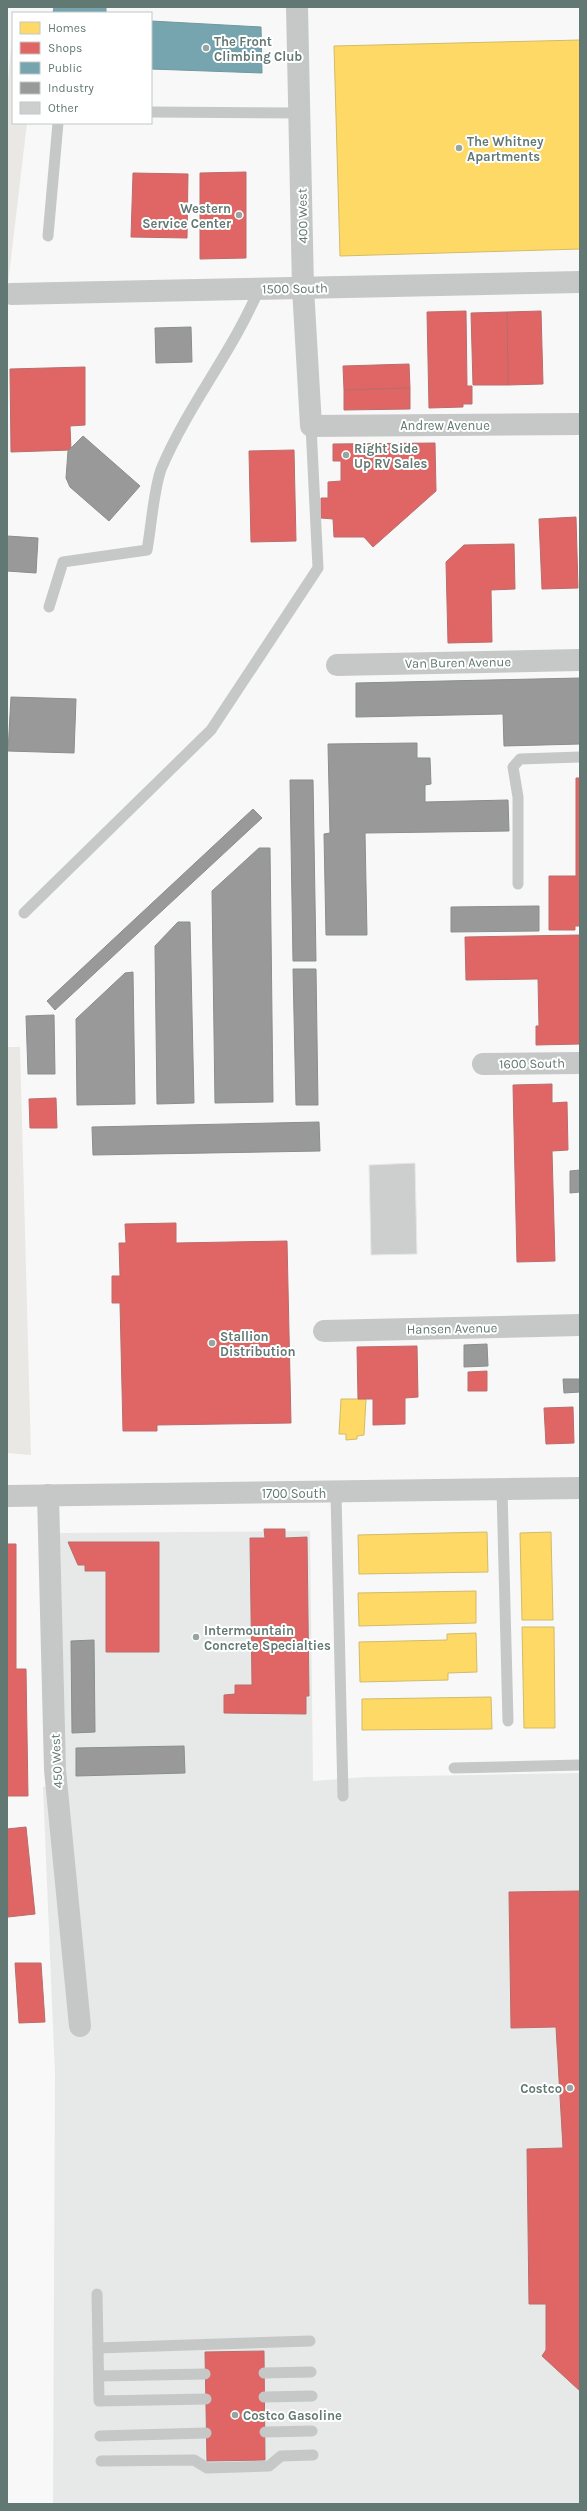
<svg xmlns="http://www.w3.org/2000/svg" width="587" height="2511" font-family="Karla,sans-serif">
  <rect width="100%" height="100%" fill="#f8f8f8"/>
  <!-- built -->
  <path fill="#e7e8e8" d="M310 1531 313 1781 365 1777 580 1773V2504H53L55 2074 43 1787 62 1784 60 1533Z"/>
  <!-- green -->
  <g fill="#e9e8e4">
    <path d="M13 24V123H27L7 292V95Z"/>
    <path d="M7 1047H20L31 1455 7 1453Z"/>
  </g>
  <!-- homes -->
  <g fill="#ffd966" stroke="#d0bc6a">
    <path d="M580 40V249L340 256 334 46Z"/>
    <path d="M341 1399H366L364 1435 357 1436V1439L346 1440V1434H339Z"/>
    <path d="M487 1532 488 1572 359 1574 358 1535Z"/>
    <path d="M551 1532 553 1620H522L520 1533Z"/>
    <path d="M476 1591V1623L359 1626 358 1593Z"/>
    <path d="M522 1627H554L555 1728H524Z"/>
    <path d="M476 1633 477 1672 448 1673V1680L360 1682 359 1642 447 1640V1634Z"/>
    <path d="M491 1697 492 1729 362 1730V1699Z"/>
  </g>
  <!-- shops -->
  <g fill="#e06666" stroke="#ba6c6a">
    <path d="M246 172V258L200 259V173Z"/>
    <path d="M133 173 188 174 187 238 131 237Z"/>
    <path d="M466 311 467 386H472V404H463V407L429 408 427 312Z"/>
    <path d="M541 311 543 384 508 385 507 312Z"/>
    <path d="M507 312 508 385H473L471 313Z"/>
    <path d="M409 364 410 388 344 390 343 366Z"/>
    <path d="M85 367V425L70 426 71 450 11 452 10 369Z"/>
    <path d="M410 388V409L344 410V390Z"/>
    <path d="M435 443 436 491 373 547 364 537H334L333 519 321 518V498H328V482L341 481V461H333V444Z"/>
    <path d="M294 450 296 541 251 542 249 451Z"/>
    <path d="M576 517 578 588 542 589 539 519Z"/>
    <path d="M514 544 515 589 491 590 492 642 448 643 446 562 464 545Z"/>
    <path d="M576 778H580V926H575V930H549V876H576Z"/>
    <path d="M580 935V1044L536 1045V1026H539L538 979 466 980 465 937Z"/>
    <path d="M552 1084V1103L567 1102 568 1150 552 1151 555 1261 517 1262 513 1085Z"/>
    <path d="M56 1098 57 1128H30L29 1099Z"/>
    <path d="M176 1223V1243L287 1241 291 1423 157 1425V1431H123L120 1303H112V1276H120L119 1243H126L125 1224Z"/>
    <path d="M417 1346 418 1397 405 1398V1424L373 1425V1399H358L357 1347Z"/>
    <path d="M487 1371V1391H468V1372Z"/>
    <path d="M573 1407 574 1443 546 1444 544 1408Z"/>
    <path d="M264 1529H285V1538L307 1537 309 1696H306V1714L224 1713V1695L235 1694V1685H252L250 1538H265Z"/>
    <path d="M68 1542H159V1652H106V1571H85V1565H78Z"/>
    <path d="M7 1544H16V1669H26L28 1796H7Z"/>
    <path d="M26 1827 35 1914 8 1917 7 1829Z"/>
    <path d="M580 1891V2391L542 2356 546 2350V2304H529L527 2149 563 2148 556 2027 511 2028 509 1892Z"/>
    <path d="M15 1963H41L45 2022 19 2023Z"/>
    <path d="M264 2351 265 2460 207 2461 205 2352Z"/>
  </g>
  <!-- public -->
  <g fill="#76a5af" stroke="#70989d">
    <path d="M54 7H106V13H53Z"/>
    <path d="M151 21 261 27 262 73 151 69Z"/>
  </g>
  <!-- industry -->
  <g fill="#999" stroke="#888f8e">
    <path d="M191 327 192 362 156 363 155 328Z"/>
    <path d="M83 436 140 486 109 521 70 487 66 478 68 451Z"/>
    <path d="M7 536 38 538 36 573 7 571Z"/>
    <path d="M580 678V744L504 746 503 714 356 717V683Z"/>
    <path d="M11 697 76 699 74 753 8 751Z"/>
    <path d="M417 743V758H430L431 784 425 785V802L508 800 509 831 365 833 367 935H326L324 834 330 833 328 744Z"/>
    <path d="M290 780H313L316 961H293Z"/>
    <path d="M253 809 262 818 55 1010 47 1001Z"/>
    <path d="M259 848H270L273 1102 215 1103 212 891Z"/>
    <path d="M539 906V931L451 932V907Z"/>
    <path d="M178 922H190L194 1103 157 1104 155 946Z"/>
    <path d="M293 969H316L318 1105H296Z"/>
    <path d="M133 972 135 1104 77 1105 76 1019 125 973Z"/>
    <path d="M54 1015 55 1074H28L26 1016Z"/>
    <path d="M319 1122 320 1151 93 1155 92 1127Z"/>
    <path d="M580 1170V1192L570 1193V1171Z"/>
    <path d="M487 1344 488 1366 464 1367V1345Z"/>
    <path d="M563 1379H580V1392L564 1393Z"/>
    <path d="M94 1640 95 1732 72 1733 71 1641Z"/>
    <path d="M184 1746 185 1773 76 1776V1748Z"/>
  </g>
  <!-- building -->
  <path fill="#cdcfce" stroke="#e8e8e8" d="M415 1163 417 1254 371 1255 369 1165Z"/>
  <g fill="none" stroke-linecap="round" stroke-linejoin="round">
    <!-- service -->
    <g stroke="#c6c8c8" stroke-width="11">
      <path d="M151 112 299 113"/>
      <path d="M48 236 58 123"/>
      <path d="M49 607 63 562 147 550C151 529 154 485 162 467 189 404 233 351 259 289"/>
      <path d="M518 884V797L513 767 520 759 580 757"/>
      <path d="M24 913 211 730 318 568 311 426"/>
      <path d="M502 1490 508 1721"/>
      <path d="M336 1493 343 1796"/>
      <path d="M454 1768 580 1765"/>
      <path d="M97 2294 99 2401 206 2399"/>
      <path d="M98 2348 310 2341"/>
      <path d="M264 2373 311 2372"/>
      <path d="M99 2376 205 2374"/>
      <path d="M264 2397 312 2396"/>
      <path d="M265 2432 312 2431"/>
      <path d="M100 2436 206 2433"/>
      <path d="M101 2461 194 2460 207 2468 269 2466 281 2456 313 2455"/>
    </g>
    <!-- minor -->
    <g stroke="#c6c8c8" stroke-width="22">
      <path d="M297 7 303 288 311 426 580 424"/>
      <path d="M11 294 580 282"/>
      <path d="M337 665 580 660"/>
      <path d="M483 1064 580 1063"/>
      <path d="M324 1331 580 1325"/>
      <path d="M48 1495 55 1770 80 2026"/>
    </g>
    <!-- tertiary -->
    <path stroke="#c6c8c8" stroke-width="22" d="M7 1496 580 1488"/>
  </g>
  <!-- markers -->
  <g fill="#96a5a2" stroke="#fff" stroke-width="1.5">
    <circle cx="206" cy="48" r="4"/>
    <circle cx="459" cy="148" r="4"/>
    <circle cx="239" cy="215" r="4"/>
    <circle cx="346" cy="455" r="4"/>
    <circle cx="212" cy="1343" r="4"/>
    <circle cx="196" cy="1637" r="4"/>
    <circle cx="570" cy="2088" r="4"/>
    <circle cx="235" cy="2415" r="4"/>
  </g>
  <g text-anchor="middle" stroke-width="4" stroke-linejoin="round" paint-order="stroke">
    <!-- poi labels -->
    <g font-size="13" font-weight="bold" fill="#627973" stroke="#fff" text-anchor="start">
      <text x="214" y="46">The Front<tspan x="214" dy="15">Climbing Club</tspan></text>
      <text x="467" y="146">The Whitney<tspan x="467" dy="15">Apartments</tspan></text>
      <text x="231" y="213" text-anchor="end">Western<tspan x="231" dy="15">Service Center</tspan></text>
      <text x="354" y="453">Right Side<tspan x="354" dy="15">Up RV Sales</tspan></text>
      <text x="220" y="1341">Stallion<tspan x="220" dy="15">Distribution</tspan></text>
      <text x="204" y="1635">Intermountain<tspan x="204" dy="15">Concrete Specialties</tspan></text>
      <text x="562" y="2093" text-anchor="end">Costco</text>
      <text x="243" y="2420">Costco Gasoline</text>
    </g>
    <!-- street labels -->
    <g font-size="13" fill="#627973" stroke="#fff">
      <text transform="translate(302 216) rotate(-91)" y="5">400 West</text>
      <text transform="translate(295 288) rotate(-1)" y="5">1500 South</text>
      <text x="445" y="430">Andrew Avenue</text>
      <text transform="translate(458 662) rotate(-1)" y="5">Van Buren Avenue</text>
      <text transform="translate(532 1063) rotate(-1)" y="5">1600 South</text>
      <text transform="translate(452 1328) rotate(-1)" y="5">Hansen Avenue</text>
      <text x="294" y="1498">1700 South</text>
      <text transform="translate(56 1761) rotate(-93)" y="5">450 West</text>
    </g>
  </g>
  <!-- border -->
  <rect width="587" height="2511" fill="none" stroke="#627973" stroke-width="16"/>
  <!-- legend -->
  <rect x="12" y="12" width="140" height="112" fill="#ffffff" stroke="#c0c9c7"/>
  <rect x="20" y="22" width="20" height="12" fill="#ffd966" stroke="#c0c9c7"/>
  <text x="48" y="32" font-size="12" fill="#627973">Homes</text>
  <rect x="20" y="42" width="20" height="12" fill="#e06666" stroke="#c0c9c7"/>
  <text x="48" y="52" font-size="12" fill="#627973">Shops</text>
  <rect x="20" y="62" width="20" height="12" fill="#76a5af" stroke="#c0c9c7"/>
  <text x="48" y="72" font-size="12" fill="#627973">Public</text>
  <rect x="20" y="82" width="20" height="12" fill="#999999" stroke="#c0c9c7"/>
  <text x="48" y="92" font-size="12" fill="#627973">Industry</text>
  <rect x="20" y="102" width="20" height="12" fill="#cdcfce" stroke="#c0c9c7"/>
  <text x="48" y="112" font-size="12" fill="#627973">Other</text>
</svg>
